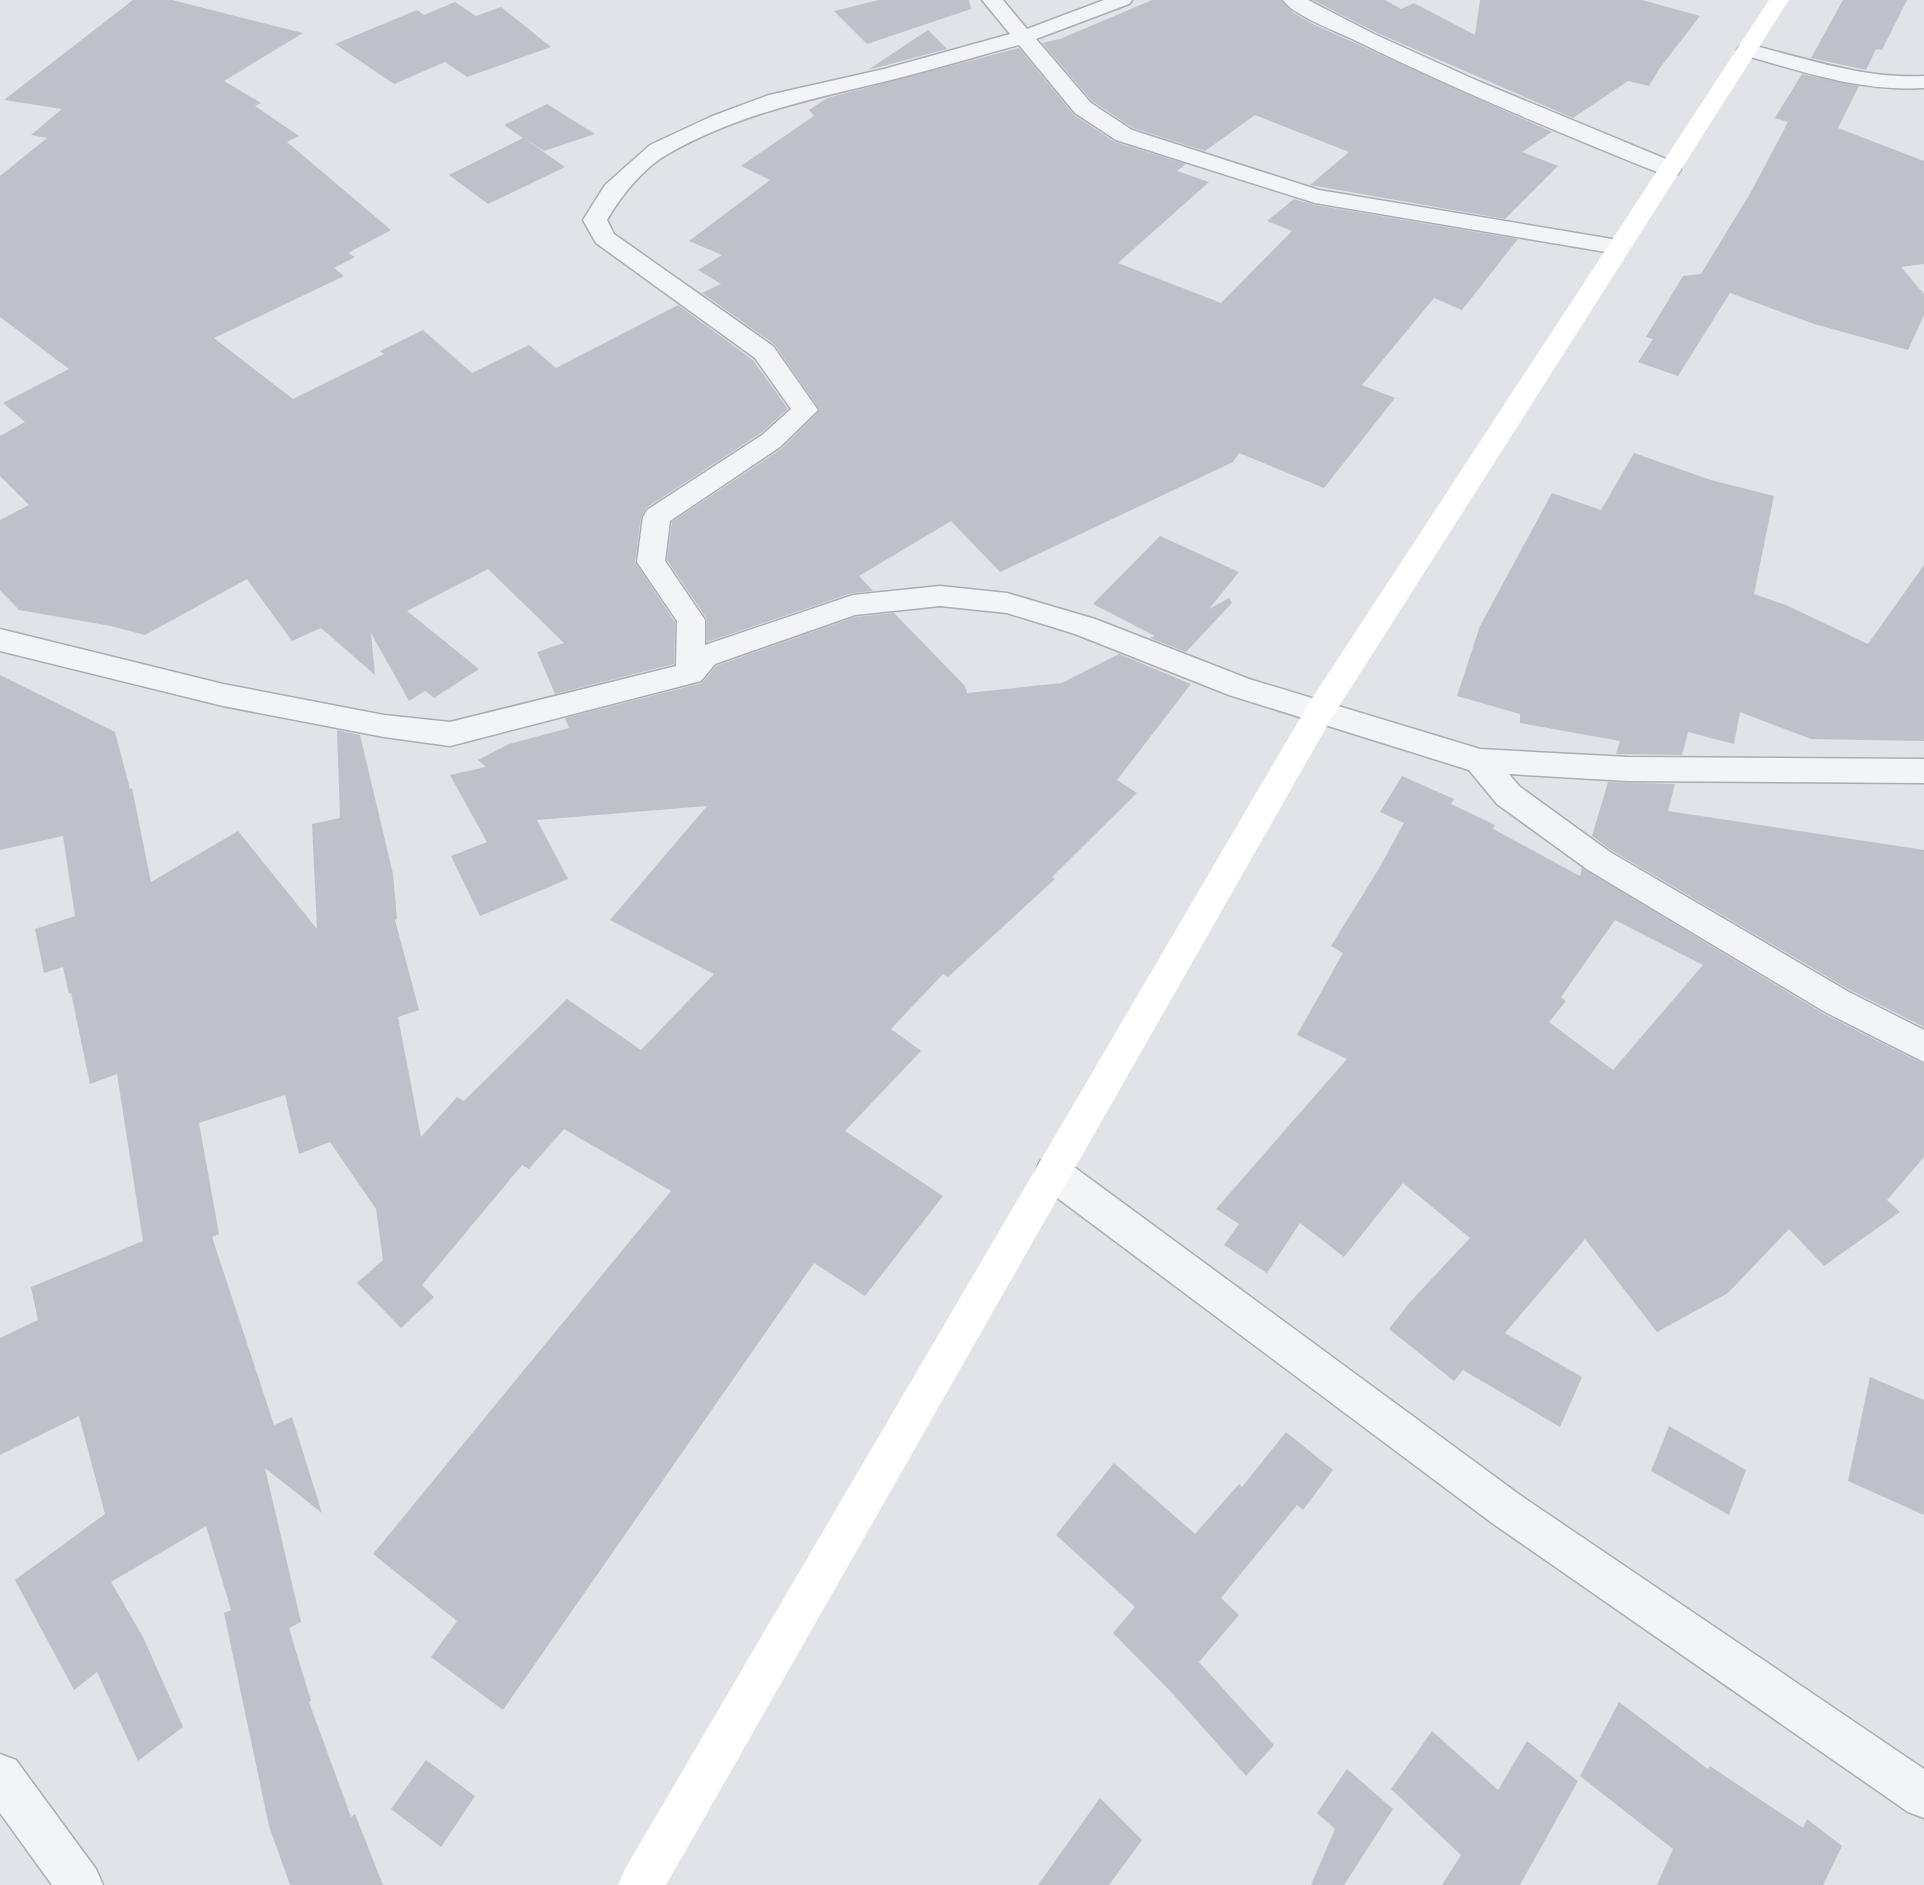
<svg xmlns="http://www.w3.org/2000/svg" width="1924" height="1885" font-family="Roboto,sans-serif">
  <rect width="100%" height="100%" fill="#e1e3e8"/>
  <!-- building -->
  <g fill="#bfc1ca" fill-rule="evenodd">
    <path d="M133 0H172L303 33 224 81 261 103 255 106 299 136 287 142 391 230 348 253 355 257 334 268 344 276 214 338 293 399 384 354 380 351 423 330 472 373 529 345 556 368 678 305 753 360 788 409 761 433 646 508 641 517 635 562 675 622 674 664 555 694 537 652 564 643 488 569 407 611 479 669 434 698 425 691 409 701 371 633 375 675 321 628 292 641 247 579 145 635 111 626 19 610 0 590V520L29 505 0 476V436L25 422 3 403 69 369 0 317V176L47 138 31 135 62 109 4 100Z"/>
    <path d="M879 0H969L971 9 867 44 834 11Z"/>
    <path d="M1152 0H1281L1294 13 1313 24 1552 132 1522 152 1558 166 1505 219 1310 185 1349 152 1255 115 1205 151 1133 128 1092 101 1042 43 1060 39Z"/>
    <path d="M1313 0H1385L1401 9 1414 3 1475 35 1480 0H1642L1700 16 1659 69 1649 86 1628 81 1573 118 1375 32Z"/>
    <path d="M1843 0H1907L1882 50 1876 49 1866 70 1811 58Z"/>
    <path d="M455 2 476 16 501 7 551 47 467 77 445 62 394 84 335 44 417 10 424 15Z"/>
    <path d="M928 30 947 49 868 70Z"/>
    <path d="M1019 48 1074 115 1115 142 1186 164 1177 171 1209 182 1118 263 1221 303 1292 231 1267 221 1294 199 1315 205 1518 239 1462 310 1434 298 1362 385 1395 398 1324 488 1239 453 1233 462 1000 572 951 521 859 576 873 591 852 593 707 642V619L667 560 672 522 781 449 820 410 774 344 702 293 721 284 698 270 722 255 689 241 770 180 741 166 814 116 809 110 827 98Z"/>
    <path d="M1802 74 1859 86 1838 128 1924 161V264L1901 267 1924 294V315L1908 350 1814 324 1730 293 1678 376 1638 362 1653 339 1646 337 1683 276 1701 274 1751 192 1788 122 1775 118Z"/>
    <path d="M547 104 595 134 544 151 525 139 565 167 488 204 449 175 523 138 504 125Z"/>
    <path d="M1634 453 1711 480 1774 496 1754 594 1786 605 1868 644 1924 565V741L1811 739 1740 712 1734 744 1688 732 1682 755 1616 754 1620 741 1520 723V714L1457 696 1480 626 1552 493 1601 510Z"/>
    <path d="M1160 536 1239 572 1209 609 1229 598 1232 603 1186 652 1150 638 1155 636 1093 604Z"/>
    <path d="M894 613 965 686 967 693 1062 683 1119 654 1191 684 1117 780 1137 793 1052 877 1055 879 948 977 943 974 891 1029 921 1051 845 1131 943 1196 865 1296 814 1263 503 1710 431 1657 457 1621 373 1554 671 1191 564 1129 529 1169 522 1165 422 1285 434 1297 401 1328 357 1283 383 1260 376 1209 330 1142 299 1154 285 1095 199 1123 219 1234 212 1237 274 1425 292 1417 322 1513 265 1468 301 1622 289 1628 311 1701 309 1702 351 1817 355 1814 383 1885H290L269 1826 224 1613 231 1610 206 1526 111 1582 143 1637 183 1727 138 1761 97 1672 74 1690 15 1580 105 1514 79 1416 0 1455V1338L38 1320 31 1287 143 1241 117 1074 90 1084 71 993 69 994 63 967 44 973 35 929 75 916 63 836 0 850V675L115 732 130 789 132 788 151 882 238 831 317 929 312 824 340 818 337 730 360 735 393 874 397 919 395 920 419 1010 398 1017 421 1137 457 1097 464 1101 567 999 641 1050 714 974 610 920 707 806 537 820 568 879 480 916 451 856 487 842 450 775 486 767 478 760 509 744 569 728 565 718 702 683 716 666 855 617Z"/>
    <path d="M1402 776 1454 799 1451 804 1495 825 1493 829 1580 876 1582 868 1824 1014 1924 1064V1157L1887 1200 1900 1212 1824 1266 1789 1229 1728 1293 1657 1332 1585 1239 1505 1333 1582 1377 1560 1427 1463 1370 1454 1381 1389 1329 1410 1302 1470 1238 1403 1183 1344 1257 1300 1223 1267 1273 1224 1245 1239 1224 1216 1209 1347 1059 1297 1035 1343 953 1331 946 1378 870 1404 823 1380 812ZM1615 920 1703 965 1613 1070 1549 1022 1566 1001 1561 997Z"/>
    <path d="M1608 782 1675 784 1668 811 1924 850V1027L1850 990 1611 850 1592 836Z"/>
    <path d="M1870 1377 1924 1400V1515L1848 1481Z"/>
    <path d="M1669 1426 1746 1470 1729 1515 1651 1471Z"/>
    <path d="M1286 1432 1333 1470 1303 1510 1297 1505 1221 1598 1239 1615 1199 1662 1274 1745 1246 1776 1173 1694 1113 1633 1135 1607 1056 1535 1114 1463 1195 1534 1239 1484 1242 1487Z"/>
    <path d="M1619 1702 1708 1769 1710 1766 1803 1828 1807 1819 1842 1846 1823 1885H1657L1673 1849 1580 1776Z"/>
    <path d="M1432 1731 1498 1790 1527 1741 1578 1781 1520 1885H1442L1461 1855 1391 1789Z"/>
    <path d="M426 1760 475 1796 441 1847 391 1809Z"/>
    <path d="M1347 1769 1393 1809 1344 1885H1311L1335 1829 1317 1813Z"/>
    <path d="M1100 1798 1142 1840 1109 1885H1038Z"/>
  </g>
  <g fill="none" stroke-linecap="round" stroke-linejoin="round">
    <defs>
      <g id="minor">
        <path d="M982 0H1003L1027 29 1104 0H1132L1129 4 1036 39 1091 103 1132 130 1319 190 1618 240 1626 242 1630 247 1626 252 1618 254 1315 203 1116 140 1075 113 1019 45C975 57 931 70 887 81 812 99 735 115 668 154 643 168 621 196 607 220L614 234 773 346 818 410 780 447 670 521 665 561 705 620V645L853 595 940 586 1007 593 1095 619 1249 679 1480 749 1628 757 1924 759V783L1628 781 1509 774 1519 786 1610 852 1849 992 1924 1030V1062L1825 1012 1588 870 1497 804 1469 770 1229 695 1075 634 1007 613 940 606 855 615 715 664 701 681 450 746 384 737 223 706 0 651V629L223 684 384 715 450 722 676 666 677 621 637 562 643 517 647 510 762 435 791 409 755 358 596 243 583 220 605 185 650 145 710 117 769 95 884 69 1010 34Z"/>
        <path d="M1283 0H1308L1374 34 1478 81 1678 164 1681 169 1678 174 1670 176 1662 174C1557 132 1452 88 1350 38 1333 30 1293 15 1283 0Z"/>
        <path d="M1747 44C1806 58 1862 79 1924 76V88C1860 92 1801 71 1740 54L1737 50 1740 46Z"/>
        <path d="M1053 1156 1066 1161 1520 1495 1924 1769V1818L1908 1812 1492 1523 1040 1185 1035 1173 1040 1161Z"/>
        <path d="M0 1754 16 1760 96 1869 103 1885H52L0 1813Z"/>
      </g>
    </defs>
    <!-- minor casing -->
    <use href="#minor" stroke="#aaadb5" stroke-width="3"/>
    <!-- minor -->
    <use href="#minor" fill="#f3f4f7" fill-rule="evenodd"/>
    <!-- secondary -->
    <path fill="#fff" fill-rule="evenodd" d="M1769 0H1789L1331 719 666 1885H618L625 1869 1309 703Z"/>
  </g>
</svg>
